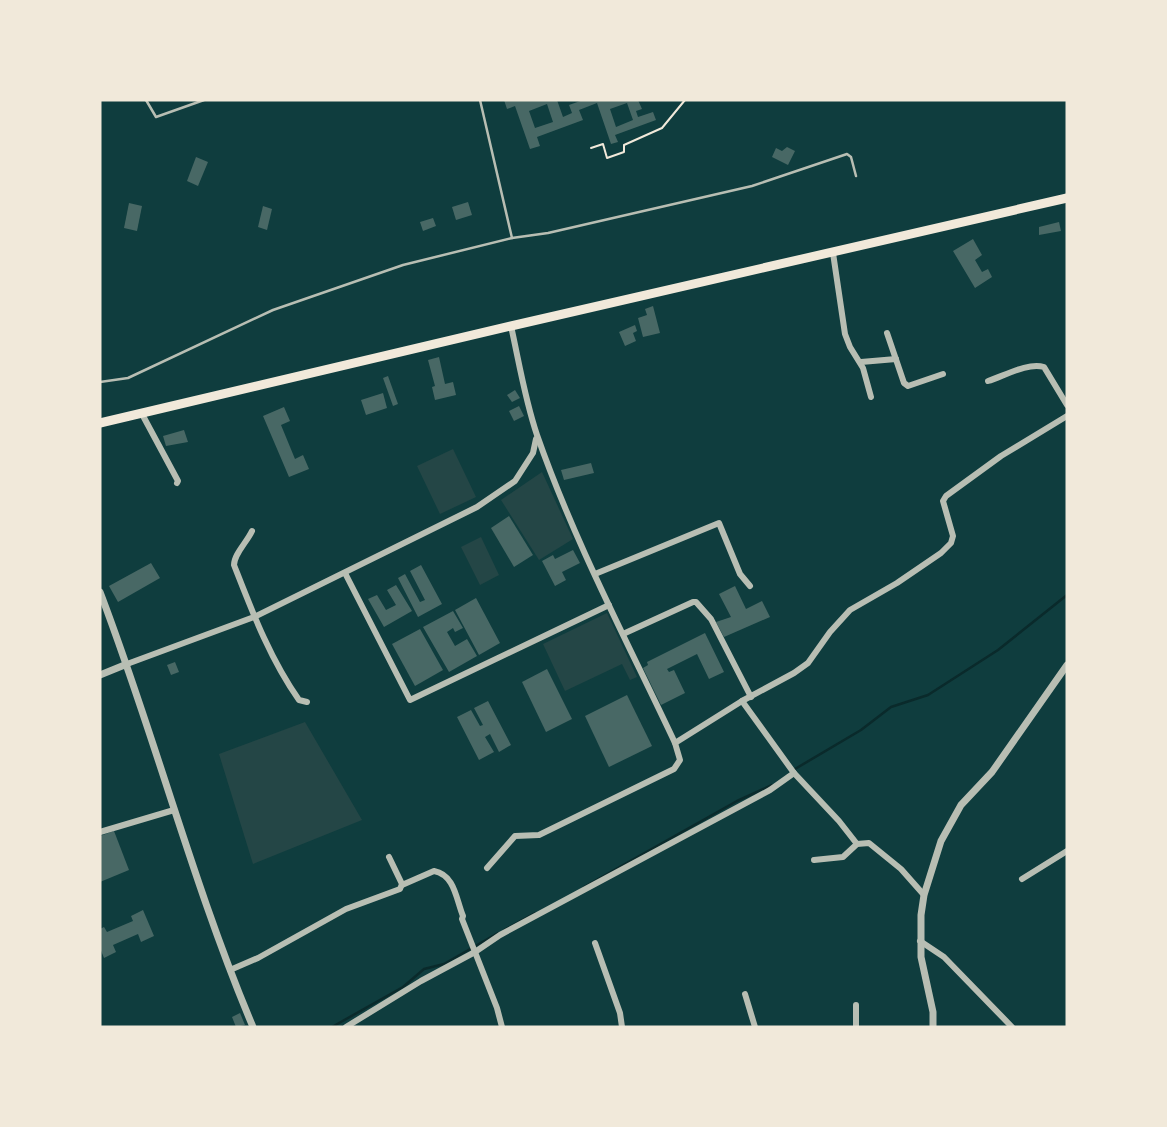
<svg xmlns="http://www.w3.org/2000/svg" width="1167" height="1127" font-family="'Fira Sans',sans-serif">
  <rect width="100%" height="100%" fill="#0f3d3e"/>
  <!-- green -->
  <g fill="#244646">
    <path d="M453 449 476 497 440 514 417 466Z"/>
    <path d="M542 472 573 539 539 560 501 500Z"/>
    <path d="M481 537 499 575 480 585 461 547Z"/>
    <path d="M607 613 637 677 630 680 622 664 565 691 543 644Z"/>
    <path d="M305 722 362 820 253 864 219 754Z"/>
  </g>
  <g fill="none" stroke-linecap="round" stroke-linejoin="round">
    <!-- stream -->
    <g stroke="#0a2a2b" stroke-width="2.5">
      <path d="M795 769 861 730 891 707 928 695 998 650 1067 595"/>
      <path d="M584 887 737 801 772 785"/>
      <path d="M504 930 535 913"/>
      <path d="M332 1027 403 987 424 969 444 964 498 933"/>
    </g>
  </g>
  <!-- building -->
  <g fill="#486865" fill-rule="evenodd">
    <path d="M504 100H557L563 117 572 113 569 105 583 100H638L642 109 636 111 638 117 653 112 656 120 615 135 618 142 611 144 597 103 579 110 583 120 537 137 540 146 530 149 515 106 507 109ZM627 103 633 120 616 127 610 109ZM547 104 553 122 535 128 529 111Z"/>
    <path d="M787 147 795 151 788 165 772 157 776 148 782 151Z"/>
    <path d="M196 157 208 162 198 186 187 181Z"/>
    <path d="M468 202 472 215 456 220 452 207Z"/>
    <path d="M129 203 142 206 137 231 124 228Z"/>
    <path d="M263 206 272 209 267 230 258 227Z"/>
    <path d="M433 218 436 226 423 231 420 222Z"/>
    <path d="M1059 222 1061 231 1039 235V227Z"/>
    <path d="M973 239 982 255 975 260 982 272 988 269 992 277 975 288 953 251Z"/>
    <path d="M653 306 660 333 643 337 638 318 647 315 645 309Z"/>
    <path d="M635 325 637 331 633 333 636 341 625 346 619 332Z"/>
    <path d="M439 357 445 384 453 382 456 395 435 400 432 387 435 386 428 360Z"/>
    <path d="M388 376 398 404 393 406 383 378Z"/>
    <path d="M515 390 520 398 512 402 507 395Z"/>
    <path d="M383 393 387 408 366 415 361 400Z"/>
    <path d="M519 406 524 416 514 421 509 411Z"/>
    <path d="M284 407 290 421 281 425 295 459 303 455 309 469 289 477 263 416Z"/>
    <path d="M184 430 188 442 166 446 163 436Z"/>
    <path d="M591 463 594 473 564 480 561 470Z"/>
    <path d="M509 516 533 555 514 567 491 528Z"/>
    <path d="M573 550 580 563 562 572 566 580 555 586 542 561 553 555 555 559Z"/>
    <path d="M151 563 160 578 118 602 109 586Z"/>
    <path d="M421 565 442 604 418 617 398 578 405 574 420 602 425 600 410 571Z"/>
    <path d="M396 585 412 611 384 627 368 599 377 595 386 610 396 605 387 590Z"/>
    <path d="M735 586 746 609 762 601 770 617 724 637 716 622 731 617 719 594Z"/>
    <path d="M476 598 500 643 479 655 455 610Z"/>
    <path d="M453 611 463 628 455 632 453 628 447 632 455 646 467 639 477 656 449 672 423 627Z"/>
    <path d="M420 629 443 670 415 686 392 644Z"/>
    <path d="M705 633 724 672 709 679 697 654 667 669 669 672 674 670 685 693 661 705 643 668 648 665 647 662Z"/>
    <path d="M175 662 179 672 171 675 167 665Z"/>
    <path d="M547 669 572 719 546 732 522 682Z"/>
    <path d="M627 695 652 746 609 767 585 716Z"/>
    <path d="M488 701 511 745 499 752 490 734 485 737 494 752 479 760 457 717 471 710 480 726 483 725 474 708Z"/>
    <path d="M114 831 129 870 100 882V836Z"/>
    <path d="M143 910 154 936 141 942 138 934 113 945 116 952 104 958 100 948V929L104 927 107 932 133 921 131 916Z"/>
    <path d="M240 1013 245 1025 236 1027 232 1017Z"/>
  </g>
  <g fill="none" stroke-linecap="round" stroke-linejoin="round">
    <!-- path -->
    <path stroke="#f1e9da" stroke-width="2" d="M591 148 603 144 607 158 624 152V145L662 128 685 100"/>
    <!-- service -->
    <g stroke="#b8beb3" stroke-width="2.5">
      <path d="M146 100 156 117 204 100"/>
      <path d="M480 100 512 238"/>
      <path d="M100 382 128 378 273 310 403 265 512 238 548 233 752 186 847 154 851 157 856 176"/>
    </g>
    <!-- minor -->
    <g stroke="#b8beb3" stroke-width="6">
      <path d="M833 253 845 334 850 347 863 368 871 397"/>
      <path d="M887 333 904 383 908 386 943 374"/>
      <path d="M861 362 896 359"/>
      <path d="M988 381C1004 376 1028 362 1044 367L1067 405"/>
      <path d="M142 414 178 481 177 483"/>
      <path d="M252 531C247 542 234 554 234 565 252 611 270 659 299 700L307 702"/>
      <path d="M345 573 410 700 609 605"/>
      <path d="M595 574 719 523 740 574 750 586"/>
      <path d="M623 634 693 602H696L711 619 751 697"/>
      <path d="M127 664 254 617 477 507 515 481 533 453 536 439"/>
      <path d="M742 701 794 773 839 821 857 844"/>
      <path d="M675 743 742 701 794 673 808 663 830 632 850 610 897 583 941 553 951 543 953 536 943 501 946 496 1001 456 1067 416"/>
      <path d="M100 832 174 810"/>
      <path d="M814 860 843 857 857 844 869 843 901 869 924 895"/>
      <path d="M487 868 515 836 539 835 674 769 680 760 675 743C627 641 574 541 537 435 525 400 519 362 511 326"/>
      <path d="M1022 879 1067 851"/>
      <path d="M402 885 434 871C455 875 456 899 463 916L462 919 497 1008 502 1027"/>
      <path d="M920 941 944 957 1012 1027"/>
      <path d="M595 943 620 1013 622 1027"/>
      <path d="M230 970 258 958 346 909 400 889 402 884 389 857"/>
      <path d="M745 994 755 1027"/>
      <path d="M346 1027 421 981 475 952 500 935 770 790 794 773"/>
      <path d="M856 1027V1005"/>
    </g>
    <!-- tertiary -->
    <g stroke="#b8beb3" stroke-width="7">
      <path d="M100 592C155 736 193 885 253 1027"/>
      <path d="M100 675 127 664"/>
      <path d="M933 1027V1012L921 957V915L924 895 941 841 961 805 992 772 1067 665"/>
    </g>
    <!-- primary -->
    <path stroke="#f1e9da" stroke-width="9" d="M100 423 511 326 1067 198"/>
  </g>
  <!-- border -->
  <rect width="1167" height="1127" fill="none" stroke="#f1e9da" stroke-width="203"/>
</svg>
